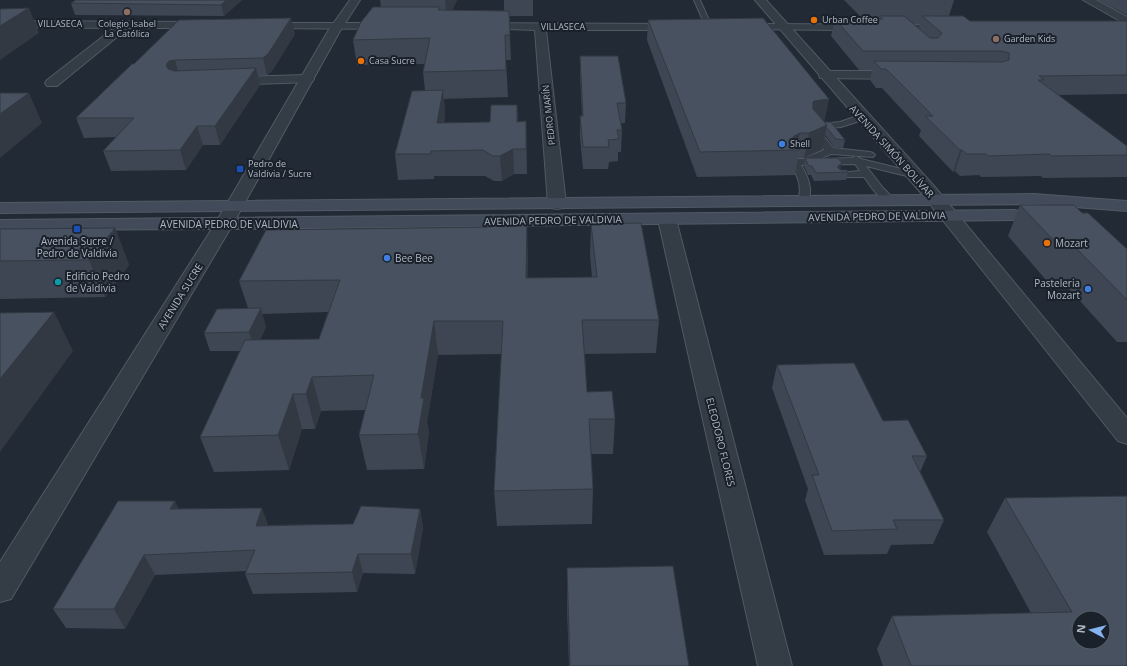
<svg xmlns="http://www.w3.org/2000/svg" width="1127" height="666" font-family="'Open Sans',sans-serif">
  <rect width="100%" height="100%" fill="#212a35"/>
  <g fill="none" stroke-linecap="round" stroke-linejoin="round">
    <defs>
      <g id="service">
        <path d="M694 0H700L712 27 711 28 706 27Z"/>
        <path d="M863 114 867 117 866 119 841 127 818 129 833 148 870 152 873 153 875 155 873 157 831 154 819 159 852 158 856 156 861 159 918 173 920 175 918 177 915 178 866 166 883 188 895 200 890 203C879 200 871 186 864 177H839L837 175 839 173 860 171 855 164 801 165C808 177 814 190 807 203H799L798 201C803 186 797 175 790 162L795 159H805L807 157 824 150 810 131V125L840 122Z"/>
      </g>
      <g id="minor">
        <path d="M1083 0H1096L1127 17V25Z"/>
        <path d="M0 21 205 22 211 25 205 28H128L57 86H47L45 83 47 80 114 28 0 27Z"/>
        <path d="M263 23H389L395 26 389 29 259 28 257 26Z"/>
        <path d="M479 23 677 24 683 27 677 30H546L566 204 563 208 557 209 551 208 548 204 535 30 475 28 473 26Z"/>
        <path d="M741 24 949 25 955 28 949 31 737 29 735 27 737 25Z"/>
        <path d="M825 71H902L907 72 908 75 907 78 902 79 820 78 819 75 820 72Z"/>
        <path d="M307 75 312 76 314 79 312 82 230 85 225 84 223 81 225 78 230 77Z"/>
        <path d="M667 214 673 215 676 219 792 666H758L658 219 661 215Z"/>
      </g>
      <g id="tertiary">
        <path d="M350 0H360L340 31 233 224 11 599 0 602V562L215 224 328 31Z"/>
        <path d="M755 0H766L934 186 1127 418V444L1118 441 922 194Z"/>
      </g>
      <g id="secondary">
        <path d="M1034 194 1127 201V211L1034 204 0 213V203Z"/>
        <path d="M1014 210 1020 211 1023 215 1020 219 1014 220 224 229 0 230V220Z"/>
      </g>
    </defs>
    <!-- service casing -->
    <use href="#service" stroke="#515a64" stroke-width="2"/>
    <!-- minor casing -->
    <use href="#minor" stroke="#515a64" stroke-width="2"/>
    <!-- tertiary casing -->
    <use href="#tertiary" stroke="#515a64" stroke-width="2"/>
    <!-- secondary casing -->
    <use href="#secondary" stroke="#515a64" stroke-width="2"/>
    <!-- service -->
    <use href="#service" fill="#343c46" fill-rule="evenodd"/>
    <!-- minor -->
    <use href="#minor" fill="#343c46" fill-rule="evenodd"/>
    <!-- tertiary -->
    <use href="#tertiary" fill="#343c46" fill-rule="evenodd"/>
    <!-- secondary -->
    <use href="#secondary" fill="#424b59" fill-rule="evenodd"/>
  </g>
  <!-- wall -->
  <g fill="#3d4652" fill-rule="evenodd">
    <path d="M242 0 224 16 75 15 71 3Z"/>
    <path d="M380 0H457L452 10 504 11V0H533V16H509L511 60H506L508 97 444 99 445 113 444 123 490 122 517 105 518 122 527 146V174H514L502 181H494L485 176H434V179L398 180 395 154 425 90 423 72 425 64 357 65 353 40 381 7Z"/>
    <path d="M844 0H954L949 16 970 21H1127V94L1058 95 1127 146V177L1043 178 1041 176 981 177 979 175 960 176 955 171 953 172 919 136 921 130 882 88H876L870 80 872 70H859L831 36 835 19H863ZM913 24H920L919 29Z"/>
    <path d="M1098 0H1127V15Z"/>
    <path d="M648 20 829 99 824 122 845 140 843 148 834 147 825 135 822 149 804 158H798L795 175 697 177 647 40Z"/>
    <path d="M295 34 272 71 267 75H258L260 85 220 145H203L186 170 111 171 103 151 116 137 84 138 76 118 134 64Z"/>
    <path d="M580 56 626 103 625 123H621L622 130 621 152H618V161L609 162 608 169H583L580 138V116H582L580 75Z"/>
    <path d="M805 158 848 172 846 180 814 181 811 175H808L804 166Z"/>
    <path d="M1020 205 1127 249V342H1117L1061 280H1046L1008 236Z"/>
    <path d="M591 224 659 320 656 353 585 354 587 392 615 419 613 454H591L593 489 592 524 497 526 494 491 502 354 438 355 427 422 429 432 424 469 367 470 359 435 365 410 321 411 315 429H302L289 470 214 472 200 437 240 351H210L204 333 248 308 239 281 528 255 527 278 592 277 590 255ZM328 312 319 339 260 340 266 327 262 314Z"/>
    <path d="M115 228 129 265 105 297 0 299V229Z"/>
    <path d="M777 365 883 421 927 456 920 472 944 520 933 544 891 545 887 554 824 555 805 500 808 489 772 388Z"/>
    <path d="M1005 498 1127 666H883L877 649 892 616 1031 613 987 532Z"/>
    <path d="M175 501 178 509 268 525 353 524 420 509 423 528 415 574 363 573 357 592 253 594 245 574 247 571 155 575 125 629 66 628 53 609Z"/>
    <path d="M567 568 689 666H569L567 609Z"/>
  </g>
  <!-- shaded-wall -->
  <g fill="#323942">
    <path d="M226 0H242L224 16 221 5Z"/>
    <path d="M445 0H457L447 21Z"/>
    <path d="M29 8 39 33 0 60V26Z"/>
    <path d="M291 18 295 34 272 71 267 75 263 58Z"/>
    <path d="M175 60 180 78 172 82 166 65 169 61Z"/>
    <path d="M256 68 260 85 220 145 215 126Z"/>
    <path d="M443 90 445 113 439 147 437 123Z"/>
    <path d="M29 93 42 123 0 158V114Z"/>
    <path d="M829 99 824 122 810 124 813 102 814 101Z"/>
    <path d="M526 121 527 146V174L526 149Z"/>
    <path d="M827 125 822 149 804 158 809 133Z"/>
    <path d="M197 126 203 145 186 170 180 150Z"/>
    <path d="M800 133 796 150H791L794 136Z"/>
    <path d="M513 149 514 174 502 181 500 156Z"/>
    <path d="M960 150H962L955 171 953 172Z"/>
    <path d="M842 163 840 171 839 172 838 166Z"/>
    <path d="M527 224 528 255 527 310 526 278Z"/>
    <path d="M115 228 129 265 105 297 89 260Z"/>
    <path d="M261 308 266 327 255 351 249 332Z"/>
    <path d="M54 312 73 351 0 452V379Z"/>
    <path d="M434 321 438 355 427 422 429 432 424 469 418 434 421 398Z"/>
    <path d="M312 377 321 411 315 429 306 394Z"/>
    <path d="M293 394 302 429 289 470 278 435Z"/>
    <path d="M175 501 184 521 170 509Z"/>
    <path d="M262 508 269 527 256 526Z"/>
    <path d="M420 509 423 528 415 574 411 554Z"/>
    <path d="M358 554 363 573 357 592 352 572Z"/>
    <path d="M144 555 155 575 125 629 114 609Z"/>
  </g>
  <!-- building -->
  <g fill="#47515f" stroke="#323942" fill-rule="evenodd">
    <path d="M76 0H226L221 5 71 3Z"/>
    <path d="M373 7H440L438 10 509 11 510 35H505L506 70 423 72 430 38 353 40 361 22Z"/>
    <path d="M29 8 0 26V9Z"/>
    <path d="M879 16H904L930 38H938L942 33 922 16H963L970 21H1127V75L1039 76 1044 80H1038L1127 146V155L1052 156 1049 154 988 156 986 154H967L962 150H960L925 116H933L886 69H881L874 61 1002 62 1009 60V53L1002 51H863L835 19H883Z"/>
    <path d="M291 18 268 54 263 58 175 60 169 61 166 65 168 69 175 71 256 68 215 126H197L180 150 103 151 134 118H76L132 64H134L179 20Z"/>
    <path d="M763 18 829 99 814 101 813 102V109L827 125 809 133H800L794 136 793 138 800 150 700 152 648 20Z"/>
    <path d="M580 56H618L626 103H617L622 130H617L619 139 608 140 609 147H583L580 116H583Z"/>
    <path d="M443 90 437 123 490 122 491 105H517V122L526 121V149H513L500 156H493L483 150 431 151V154H395L412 91Z"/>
    <path d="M0 93H29L0 114Z"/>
    <path d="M824 122H831L845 140 836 139 826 127 827 125Z"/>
    <path d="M805 158H838L842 163 838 166V168L841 170H847L848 172 816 173 812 166H809Z"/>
    <path d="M1020 205H1074L1082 213H1088L1127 249V300L1076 248H1061Z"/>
    <path d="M641 223 659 320H582L587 392 612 391 615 419H589L593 489 494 491 503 321H434L421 398H424L418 434 359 435 374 375 312 377 306 394H293L278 435 200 437 245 340 319 339 340 280 239 281 266 230 488 227V225L527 224 526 278 597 277 591 224Z"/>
    <path d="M115 228 89 260 0 261V229Z"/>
    <path d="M261 308 249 332 204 333 217 309Z"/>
    <path d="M54 312 0 379V313Z"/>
    <path d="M854 363 883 421 908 420 927 456H912L944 520H893L897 529 832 531 812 475H819L777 365Z"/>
    <path d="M1127 496V666H911L892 616 1072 612 1005 498ZM1079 618H1103V642H1079Z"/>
    <path d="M118 501H175L170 509 262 508 256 526 353 524 361 506 420 509 411 554H358L352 572 245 574 255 550 144 555 114 609H53Z"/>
    <path d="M673 566 689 666H570L567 568Z"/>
  </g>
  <!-- markers -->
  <g fill="#8d6e63" stroke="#1a212a" stroke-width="1.5">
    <circle cx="127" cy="12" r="4"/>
    <circle cx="996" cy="39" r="4"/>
  </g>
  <g fill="#e8710a" stroke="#1a212a" stroke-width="1.5">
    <circle cx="814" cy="20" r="4"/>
    <circle cx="361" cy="61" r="4"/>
    <circle cx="1047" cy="243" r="4"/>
  </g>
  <g fill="#3f7fe0" stroke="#1a212a" stroke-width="1.5">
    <circle cx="782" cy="144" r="4"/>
    <circle cx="387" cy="258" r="4"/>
    <circle cx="1088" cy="289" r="4"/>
  </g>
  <g fill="#1a4fb4" stroke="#1a212a" stroke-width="1.5">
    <rect x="236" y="165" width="8" height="8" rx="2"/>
    <rect x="73" y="225" width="8" height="8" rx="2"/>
  </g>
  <circle fill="#0f9aa8" stroke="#1a212a" stroke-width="1.5" cx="58" cy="282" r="4"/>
  <g text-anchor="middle" stroke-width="4" stroke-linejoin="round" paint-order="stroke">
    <!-- far-poi labels -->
    <g font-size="9" fill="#aeb7c3" stroke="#1a212a" text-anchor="start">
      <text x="822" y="23">Urban Coffee</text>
      <text x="127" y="27" text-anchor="middle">Colegio Isabel<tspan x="127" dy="10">La Católica</tspan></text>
      <text x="1004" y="42">Garden Kids</text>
      <text x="369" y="64">Casa Sucre</text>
      <text x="790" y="147">Shell</text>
      <text x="248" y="167">Pedro de<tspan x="248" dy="10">Valdivia / Sucre</tspan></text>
    </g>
    <!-- far-street labels -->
    <g font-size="9" fill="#aeb7c3" stroke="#1a212a">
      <text x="60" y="27">VILLASECA</text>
      <text x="563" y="30">VILLASECA</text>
      <text transform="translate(549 115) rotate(-96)" y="3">PEDRO MARÍN</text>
    </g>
    <!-- street labels -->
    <g font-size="10" fill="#aeb7c3" stroke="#1a212a">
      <text transform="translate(892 151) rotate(48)" y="4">AVENIDA SIMÓN BOLÍVAR</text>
      <text transform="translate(877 216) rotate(-1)" y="4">AVENIDA PEDRO DE VALDIVIA</text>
      <text transform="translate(553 220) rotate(-1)" y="4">AVENIDA PEDRO DE VALDIVIA</text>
      <text x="229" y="228">AVENIDA PEDRO DE VALDIVIA</text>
      <text transform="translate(180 296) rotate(-58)" y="4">AVENIDA SUCRE</text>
      <text transform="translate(721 442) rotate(76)" y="4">ELEODORO FLORES</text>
    </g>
    <!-- poi labels -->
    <g font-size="10" fill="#aeb7c3" stroke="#1a212a" text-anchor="start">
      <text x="77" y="245" text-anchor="middle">Avenida Sucre /<tspan x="77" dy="12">Pedro de Valdivia</tspan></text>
      <text x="1055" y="247">Mozart</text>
      <text x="395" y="262">Bee Bee</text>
      <text x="66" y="280">Edificio Pedro<tspan x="66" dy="12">de Valdivia</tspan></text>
      <text x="1080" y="287" text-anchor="end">Pasteleria<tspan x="1080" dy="12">Mozart</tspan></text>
    </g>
  </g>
  <!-- north arrow -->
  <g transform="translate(1091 630) rotate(277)"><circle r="19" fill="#1a212a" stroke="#555d67"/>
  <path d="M0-3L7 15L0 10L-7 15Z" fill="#85b3f1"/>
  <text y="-6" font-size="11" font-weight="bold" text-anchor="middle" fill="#aeb7c3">N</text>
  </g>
</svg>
